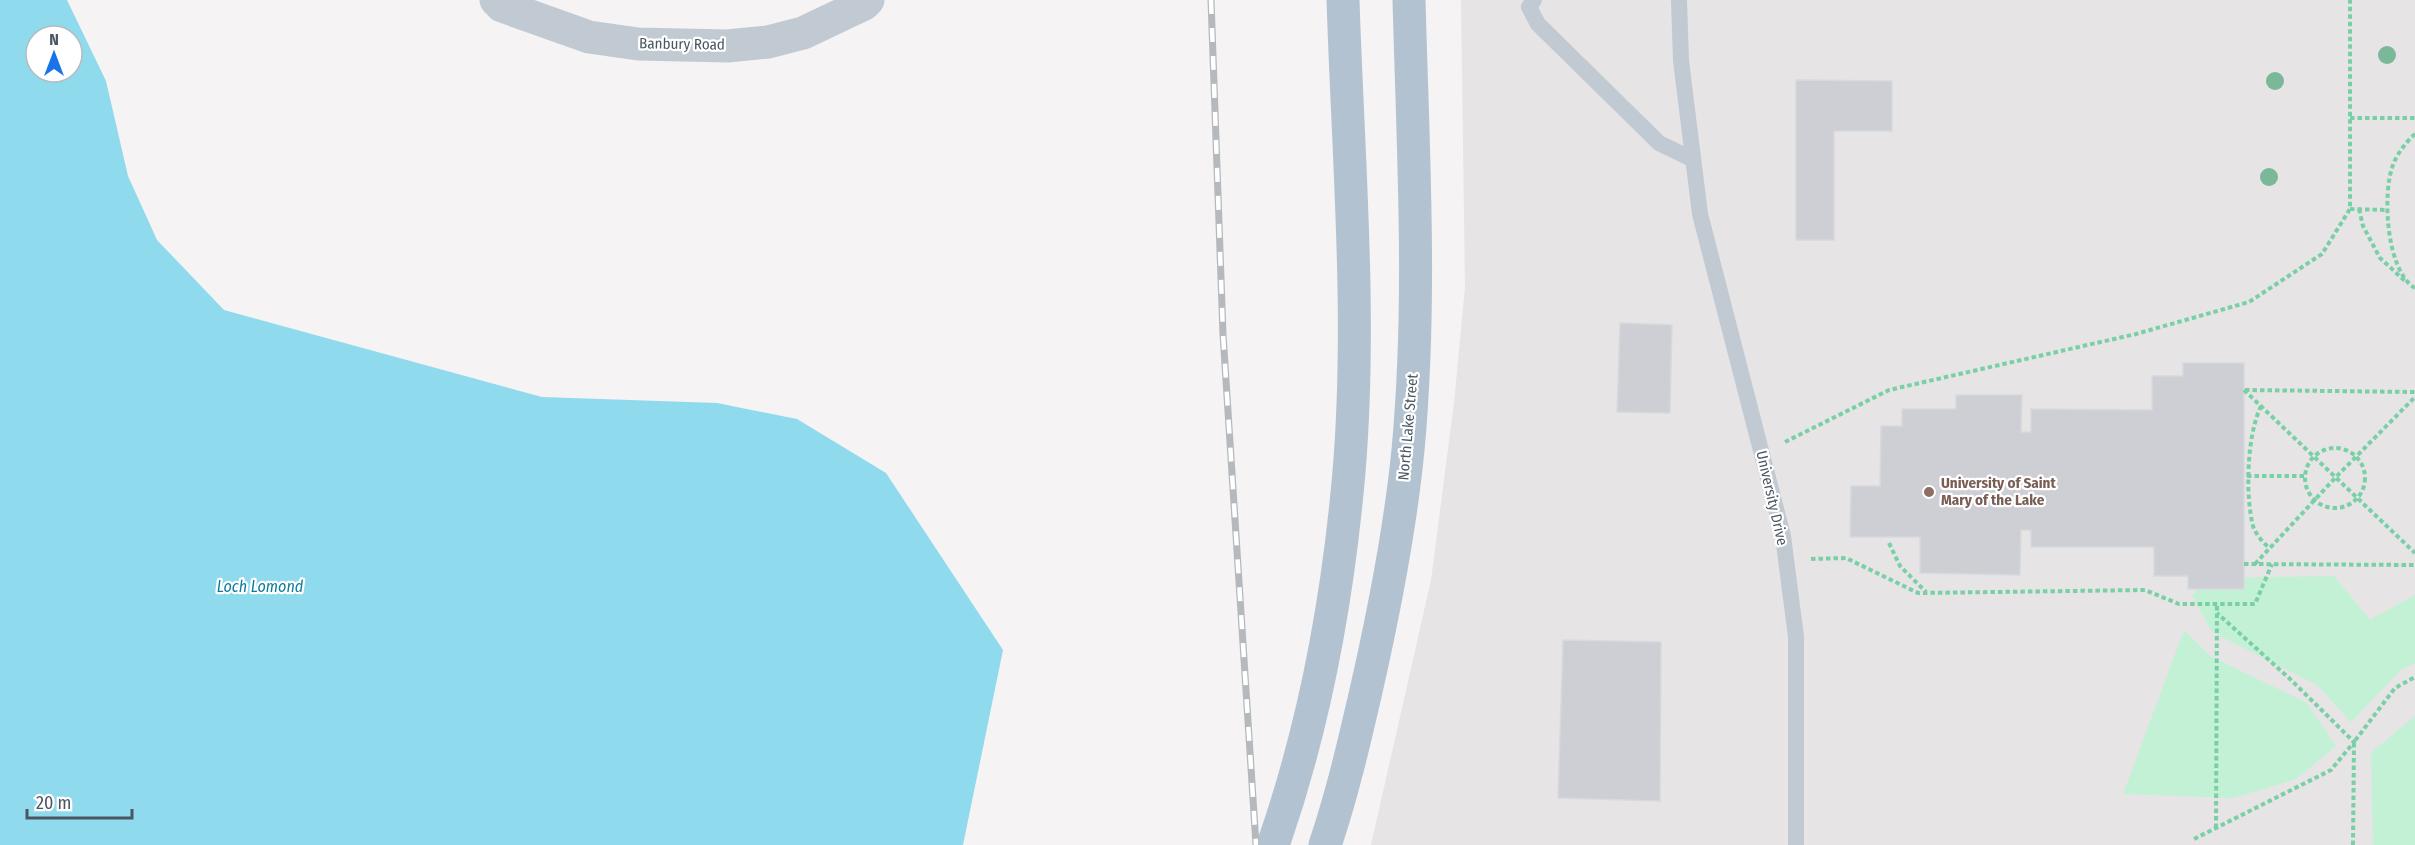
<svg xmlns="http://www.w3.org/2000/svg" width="2415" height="845" font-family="'Fira Sans Condensed',sans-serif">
  <rect width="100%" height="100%" fill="#f5f3f3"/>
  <!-- education -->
  <path fill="#e6e4e5" d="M1461 0H2415V845H1371L1431 580 1454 403 1465 287Z"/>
  <!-- green -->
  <g fill="#c3f1d5">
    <path d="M2334 576 2370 620 2415 595V663L2401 670 2351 722 2317 685 2212 632 2192 595 2212 578Z"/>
    <path d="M2184 630 2210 656 2307 703 2336 746 2296 779 2233 798 2123 794Z"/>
    <path d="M2415 716V845H2373L2371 753Z"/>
  </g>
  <!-- water -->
  <path fill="#90daee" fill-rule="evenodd" d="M0 0H67L106 81 128 176 157 240 224 310 542 397 717 403 797 419 886 473 1003 650 963 845H0ZM36 36H72V72H36Z"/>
  <!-- building -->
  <g fill="#cdcfd5" stroke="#d7d9de" stroke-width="1.5">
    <path d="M1796 80 1892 81V131H1834V240H1796Z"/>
    <path d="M1620 323 1672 325 1670 413 1617 412Z"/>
    <path d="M2183 363H2244V589H2188V576H2154V547H2031V530H2021L2020 575 1920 573V537H1850L1851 486H1880L1881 426H1902V409H1956V395H2022L2021 432H2031V409L2152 410V376H2183Z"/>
    <path d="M1563 640 1661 642 1660 801 1558 798Z"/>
  </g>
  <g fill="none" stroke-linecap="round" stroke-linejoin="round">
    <!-- path -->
    <g stroke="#7ad0a6" stroke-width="4" stroke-dasharray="4.5 3" stroke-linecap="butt">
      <path d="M2350 118H2415"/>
      <path d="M2415 134C2406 142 2397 154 2393 165 2382 193 2386 271 2415 288"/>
      <path d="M2350 209 2386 210"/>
      <path d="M2359 209 2363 226 2380 258 2405 281"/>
      <path d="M2244 390 2415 553"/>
      <path d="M2245 390 2415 392"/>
      <path d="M2261 406C2247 435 2245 494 2253 526 2256 535 2263 542 2269 548"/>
      <path d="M1785 442 1889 390 2136 334 2249 302 2322 254 2350 209V0"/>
      <circle cx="2335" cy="478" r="30"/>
      <path d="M2247 476H2306"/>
      <path d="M1889 543 1900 566 1926 592"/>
      <path d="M1811 559 1846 558 1918 593 2145 590 2179 604H2255L2272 564"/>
      <path d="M2244 564 2415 565"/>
      <path d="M2255 564 2336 477 2415 397"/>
      <path d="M2216 828 2217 604"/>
      <path d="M2194 839 2331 770 2354 742 2289 678 2217 613"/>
      <path d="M2353 845 2354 742 2395 688 2415 677"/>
    </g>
    <!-- service -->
    <g stroke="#c1cad2" stroke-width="16">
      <path d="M1534 0 1529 7 1538 24 1659 143 1692 159"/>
      <path d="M1679 0 1681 61 1700 214 1783 536 1796 637V845"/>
    </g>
    <!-- minor -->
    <path stroke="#c1cad2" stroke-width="33" d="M496 0 502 6 589 37 638 44 727 46 768 42 803 33 864 4 868 0"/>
    <!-- primary -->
    <g stroke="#b3c2d1" stroke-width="33">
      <path d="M1273 845C1315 725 1338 598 1349 472 1362 316 1348 157 1343 0"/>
      <path d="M1325 845C1342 795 1354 743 1366 691 1384 612 1400 531 1408 450 1422 300 1413 150 1409 0"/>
    </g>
    <defs>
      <path id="rail" d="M1211 0 1223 334 1256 845"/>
    </defs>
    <!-- rail casing -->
    <use href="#rail" stroke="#b5b8bd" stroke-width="7"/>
    <!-- rail -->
    <use href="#rail" stroke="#fff" stroke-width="4.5" stroke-dasharray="14" stroke-linecap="butt"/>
  </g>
  <!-- trees -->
  <g fill="#7bb799">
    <circle cx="2387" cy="55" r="9"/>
    <circle cx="2275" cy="81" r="9"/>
    <circle cx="2269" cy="177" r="9"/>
  </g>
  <!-- markers -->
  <circle fill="#8d6e63" stroke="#fff" stroke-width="2" cx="1929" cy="492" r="6"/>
  <g text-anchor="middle" stroke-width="4.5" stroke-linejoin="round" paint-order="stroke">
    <!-- street labels -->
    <g font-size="15" fill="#4a5661" stroke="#fff">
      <text transform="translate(682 44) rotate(1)" y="5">Banbury Road</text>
      <text transform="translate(1408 427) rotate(-85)" y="5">North Lake Street</text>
      <text transform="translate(1772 498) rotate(77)" y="5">University Drive</text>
    </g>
    <!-- education labels -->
    <g font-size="15" font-weight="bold" fill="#785e54" stroke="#fff" text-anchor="start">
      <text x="1941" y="488">University of Saint<tspan x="1941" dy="17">Mary of the Lake</tspan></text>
    </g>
    <!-- water labels -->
    <g font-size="16" font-style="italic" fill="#0c7c9b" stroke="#fff">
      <text x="260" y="592">Loch Lomond</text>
    </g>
  </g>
  <!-- north arrow -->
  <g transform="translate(54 54)"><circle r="28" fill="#ffffff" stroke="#b7bbc0" stroke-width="1.5"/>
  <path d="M0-4.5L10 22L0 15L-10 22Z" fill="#1a73e8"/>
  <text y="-9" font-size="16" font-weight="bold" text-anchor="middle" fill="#4a5661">N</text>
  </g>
  <!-- scale -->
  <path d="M27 809v9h105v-9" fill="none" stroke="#4a5661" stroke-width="3"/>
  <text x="36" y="809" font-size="18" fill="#4a5661" stroke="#ffffff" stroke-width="4.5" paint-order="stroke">20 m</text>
</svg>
